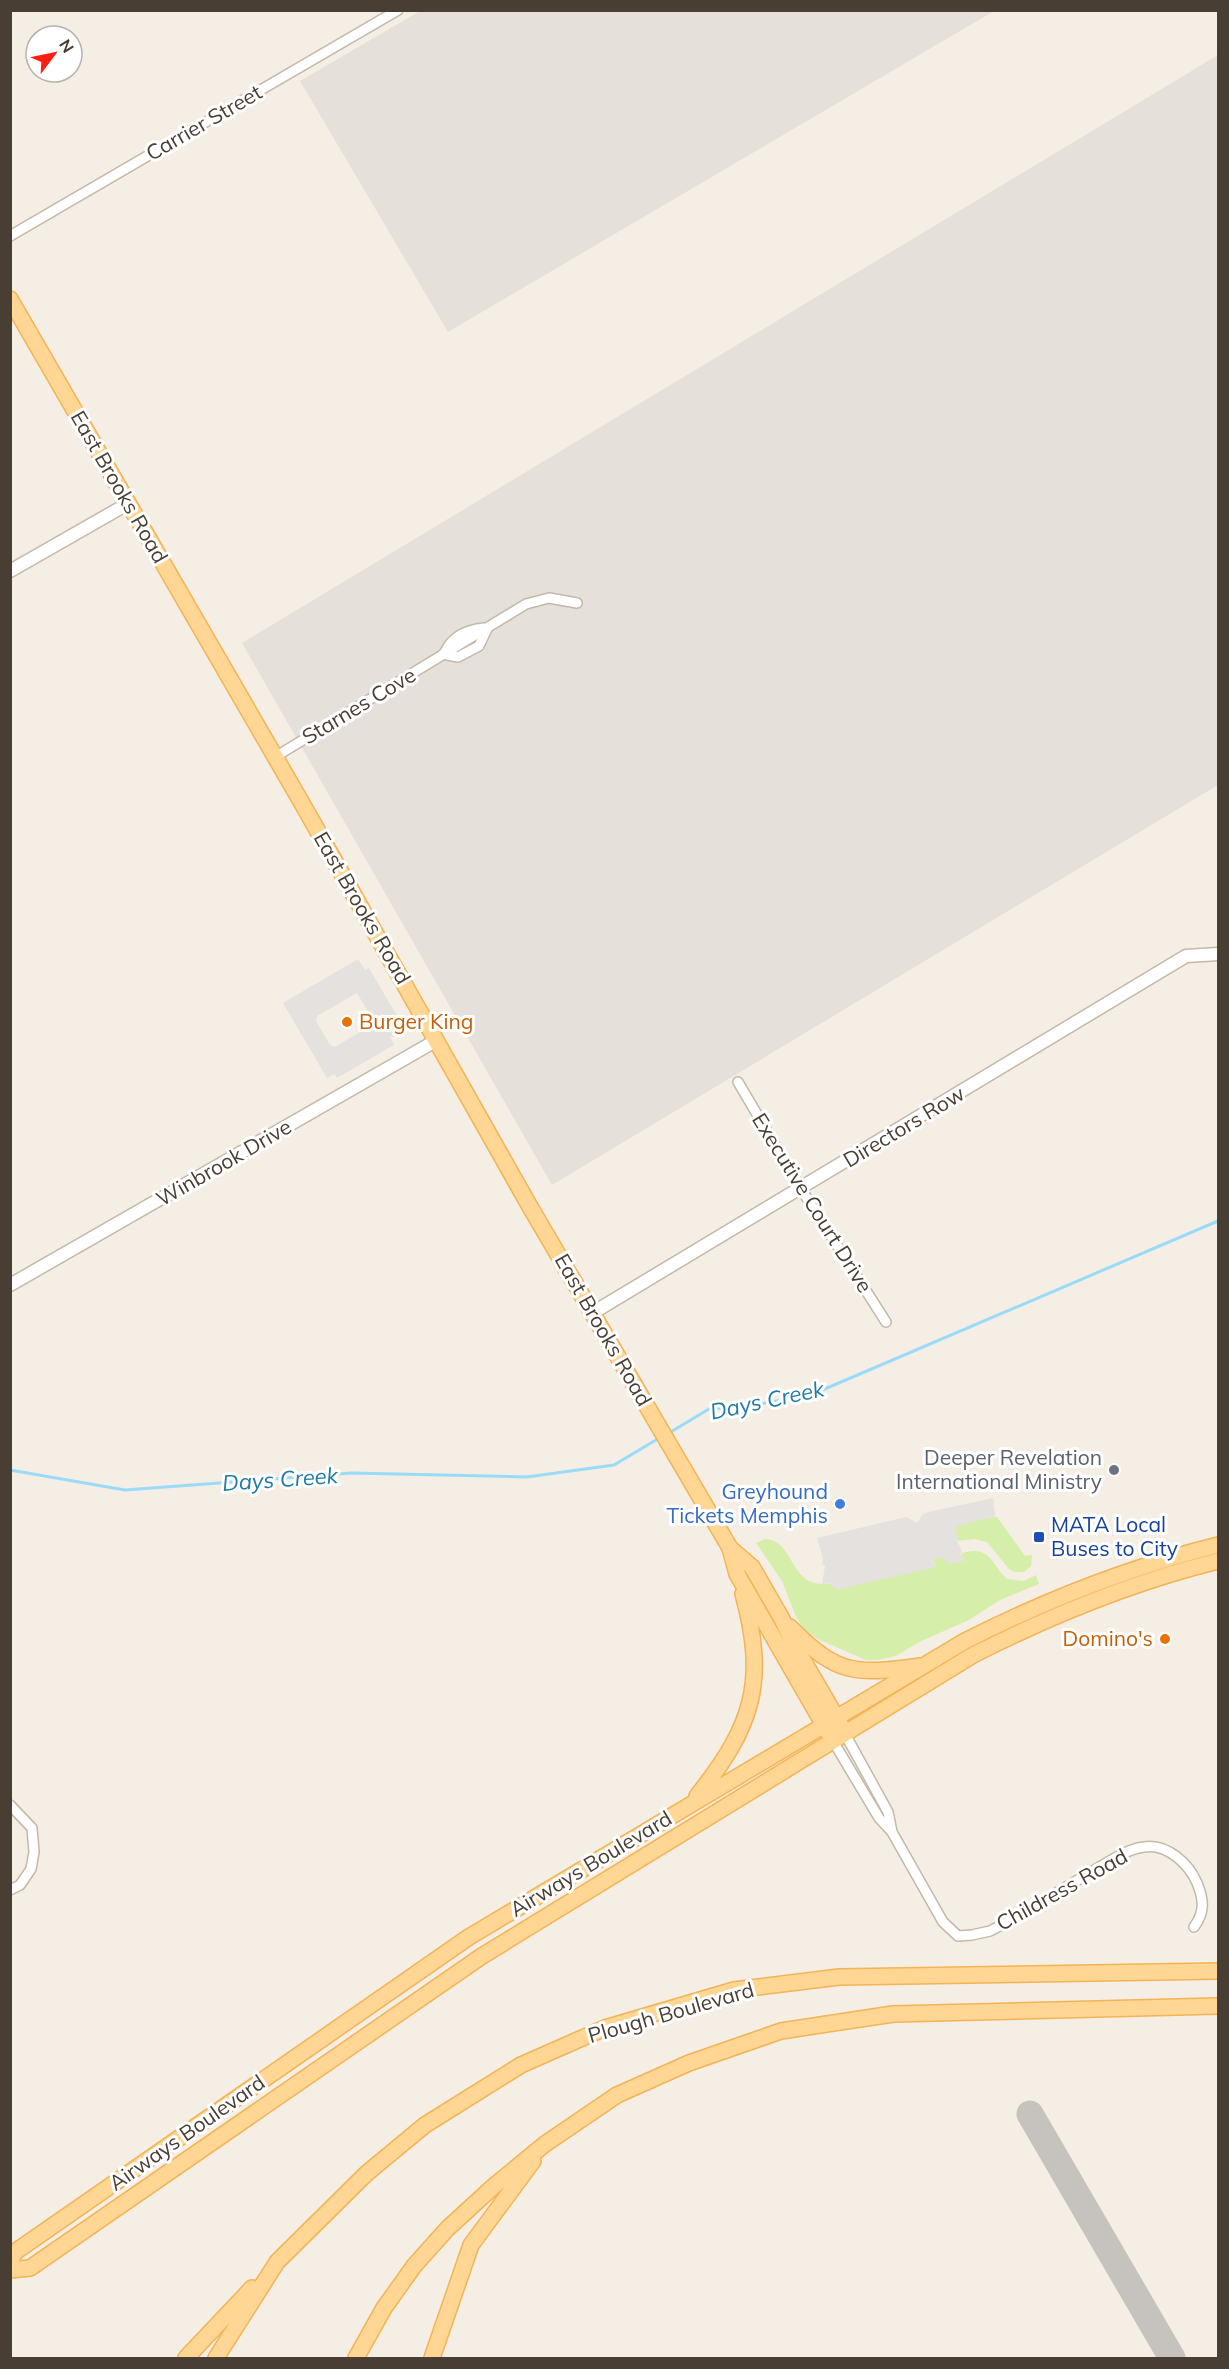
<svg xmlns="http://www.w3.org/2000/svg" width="1229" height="2369" font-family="Mulish,sans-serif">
  <rect width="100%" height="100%" fill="#f5eee5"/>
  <!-- industrial -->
  <g fill="#e6e0da">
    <path d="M420 11V10L994 11 448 332 300 81Z"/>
    <path d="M1218 55V785L552 1185 242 643Z"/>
  </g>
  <!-- green -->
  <g fill="#d5eea9">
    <path d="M992 1517H997L1025 1556 1032 1555 1031 1566 1024 1572H1014L1009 1569 987 1542 974 1539 958 1541 954 1533 957 1525Z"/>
    <path d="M765 1539C789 1539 791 1574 811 1582 829 1590 912 1570 936 1566L932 1559 941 1557 965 1560 961 1556 962 1553C990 1545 990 1562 1007 1579L1024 1581 1036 1575 1039 1584 1000 1600 969 1620 919 1642 896 1656 877 1660H866L818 1639 806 1631 796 1617 782 1581 756 1543Z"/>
  </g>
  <!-- parking -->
  <g fill="#e5e1de" fill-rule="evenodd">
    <path d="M358 959 365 970 369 968 401 1023 393 1028 394 1035 390 1037 394 1045 337 1078 334 1074 327 1078 283 1003ZM357 993 375 1023 335 1047 330 1045 316 1021 317 1016Z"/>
    <path d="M993 1498 995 1516 957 1526 955 1533 958 1534 957 1540 962 1552 960 1554 965 1561 950 1564 941 1557 932 1560 936 1567 836 1590 829 1583 822 1584 825 1566 822 1564 823 1558 817 1538 906 1517 917 1523 923 1514 928 1512Z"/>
  </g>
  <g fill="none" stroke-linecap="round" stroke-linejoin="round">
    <!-- stream -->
    <g stroke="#9adbf9" stroke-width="3">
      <path d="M669 1433 709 1409 756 1405 813 1394 1218 1221"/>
      <path d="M10 1470 125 1490 351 1473 527 1477 614 1465 661 1437"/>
    </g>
    <!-- taxiway -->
    <path stroke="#c6c2be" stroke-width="27" d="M1030 2114 1172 2358"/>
    <defs>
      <g id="minor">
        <path d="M10 236 398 10"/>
        <path d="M445 652C453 636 466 630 484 628"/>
        <path d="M443 654 458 657 479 646 487 629"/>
        <path d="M275 757 526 604 549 598 577 603"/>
        <path d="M738 1082 801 1189 886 1322"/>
        <path d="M845 1734 888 1812 892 1832 943 1922 958 1936 972 1935 990 1931C1027 1912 1062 1889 1098 1868 1112 1860 1127 1849 1144 1847 1167 1843 1189 1864 1197 1883 1204 1900 1205 1912 1194 1927"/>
        <path d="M833 1741 879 1818 892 1832"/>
        <path d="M10 1805 32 1828 34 1852 31 1869 20 1885 10 1890"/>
      </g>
      <g id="tertiary">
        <path d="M10 571 129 503"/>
        <path d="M10 1285 437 1040"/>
        <path d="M594 1312 1186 956 1218 954"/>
      </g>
      <g id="primary">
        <path d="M10 299 303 805 529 1205 730 1548 737 1574 833 1741"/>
        <path d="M730 1548 752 1567 782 1619 793 1643 842 1727"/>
        <path d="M790 1627C837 1675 855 1675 920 1666"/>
        <path d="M697 1796C753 1726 767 1682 743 1594"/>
        <path d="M10 2263 15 2252 469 1937 965 1641C1046 1600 1130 1567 1218 1545"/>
        <path d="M10 2270 30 2268 482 1956 973 1655C1052 1615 1133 1582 1218 1561"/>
        <path d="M186 2358 252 2288"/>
        <path d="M216 2358 277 2262 367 2173 425 2125 521 2065 605 2028 734 1990 839 1977 1218 1971"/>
        <path d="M356 2358 384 2308 414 2266 447 2229 494 2186 545 2144 617 2095 689 2063 781 2031 893 2014 1218 2006"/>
        <path d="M432 2358 471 2245 533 2161"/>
      </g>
    </defs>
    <!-- minor casing -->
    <use href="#minor" stroke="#c4b8a9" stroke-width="12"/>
    <!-- tertiary casing -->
    <use href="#tertiary" stroke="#c4b8a9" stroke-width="15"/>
    <!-- primary casing -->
    <use href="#primary" stroke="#f2b456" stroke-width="18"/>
    <!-- minor -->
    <use href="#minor" stroke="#fff" stroke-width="9"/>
    <!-- tertiary -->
    <use href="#tertiary" stroke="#fff" stroke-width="12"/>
    <!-- primary -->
    <use href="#primary" stroke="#ffd693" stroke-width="15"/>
  </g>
  <!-- markers -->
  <g fill="#e8710a" stroke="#fff" stroke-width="2">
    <circle cx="347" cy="1022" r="6"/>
    <circle cx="1165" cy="1639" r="6"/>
  </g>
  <circle fill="#6b7280" stroke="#fff" stroke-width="2" cx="1114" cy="1470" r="6"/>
  <circle fill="#3f7fe0" stroke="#fff" stroke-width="2" cx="840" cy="1504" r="6"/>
  <rect fill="#1a4fb4" stroke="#fff" stroke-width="2" x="1033" y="1531" width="12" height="12" rx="3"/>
  <g text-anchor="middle" stroke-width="6" stroke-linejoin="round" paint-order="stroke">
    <!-- street labels -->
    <g font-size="21" fill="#483e34" stroke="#fff">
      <text transform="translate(204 123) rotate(-30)" y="7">Carrier Street</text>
      <text transform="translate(119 487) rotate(60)" y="7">East Brooks Road</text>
      <text transform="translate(359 706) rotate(-31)" y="7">Starnes Cove</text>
      <text transform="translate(362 908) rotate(60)" y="7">East Brooks Road</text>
      <text transform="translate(904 1127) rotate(-31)" y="7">Directors Row</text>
      <text transform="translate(224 1163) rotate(-30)" y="7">Winbrook Drive</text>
      <text transform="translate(812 1203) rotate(58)" y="7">Executive Court Drive</text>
      <text transform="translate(603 1330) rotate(60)" y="7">East Brooks Road</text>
      <text transform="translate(591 1864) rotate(-31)" y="7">Airways Boulevard</text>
      <text transform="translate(1062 1890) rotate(-29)" y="7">Childress Road</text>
      <text transform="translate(671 2013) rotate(-16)" y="7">Plough Boulevard</text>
      <text transform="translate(187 2133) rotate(-35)" y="7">Airways Boulevard</text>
    </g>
    <!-- food labels -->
    <g font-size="21" fill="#c56008" stroke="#fff" text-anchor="start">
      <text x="359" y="1029">Burger King</text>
      <text x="1153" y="1646" text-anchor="end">Domino's</text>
    </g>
    <!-- worship labels -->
    <g font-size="21" fill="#5b616d" stroke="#fff" text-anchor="end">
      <text x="1102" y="1465">Deeper Revelation<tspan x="1102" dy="24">International Ministry</tspan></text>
    </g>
    <!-- shop labels -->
    <g font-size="21" fill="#366cbe" stroke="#fff" text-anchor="end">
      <text x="828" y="1499">Greyhound<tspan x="828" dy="24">Tickets Memphis</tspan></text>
    </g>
    <!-- transit labels -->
    <g font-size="21" fill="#164399" stroke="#fff" text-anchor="start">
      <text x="1051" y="1532">MATA Local<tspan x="1051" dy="24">Buses to City</tspan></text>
    </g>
    <!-- water labels -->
    <g font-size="22" font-style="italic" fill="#1e7aa6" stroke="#fff">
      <text transform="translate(767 1400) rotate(-12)" y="8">Days Creek</text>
      <text transform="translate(280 1479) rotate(-4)" y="8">Days Creek</text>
    </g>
  </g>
  <!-- border -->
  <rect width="1229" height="2369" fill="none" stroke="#483e34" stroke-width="24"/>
  <!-- north arrow -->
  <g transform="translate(54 54) rotate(58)"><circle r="28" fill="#ffffff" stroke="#b6b2ae" stroke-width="1.5"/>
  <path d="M0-4.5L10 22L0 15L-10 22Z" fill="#ff1e11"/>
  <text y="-9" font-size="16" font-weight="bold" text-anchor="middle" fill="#483e34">N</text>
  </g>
</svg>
